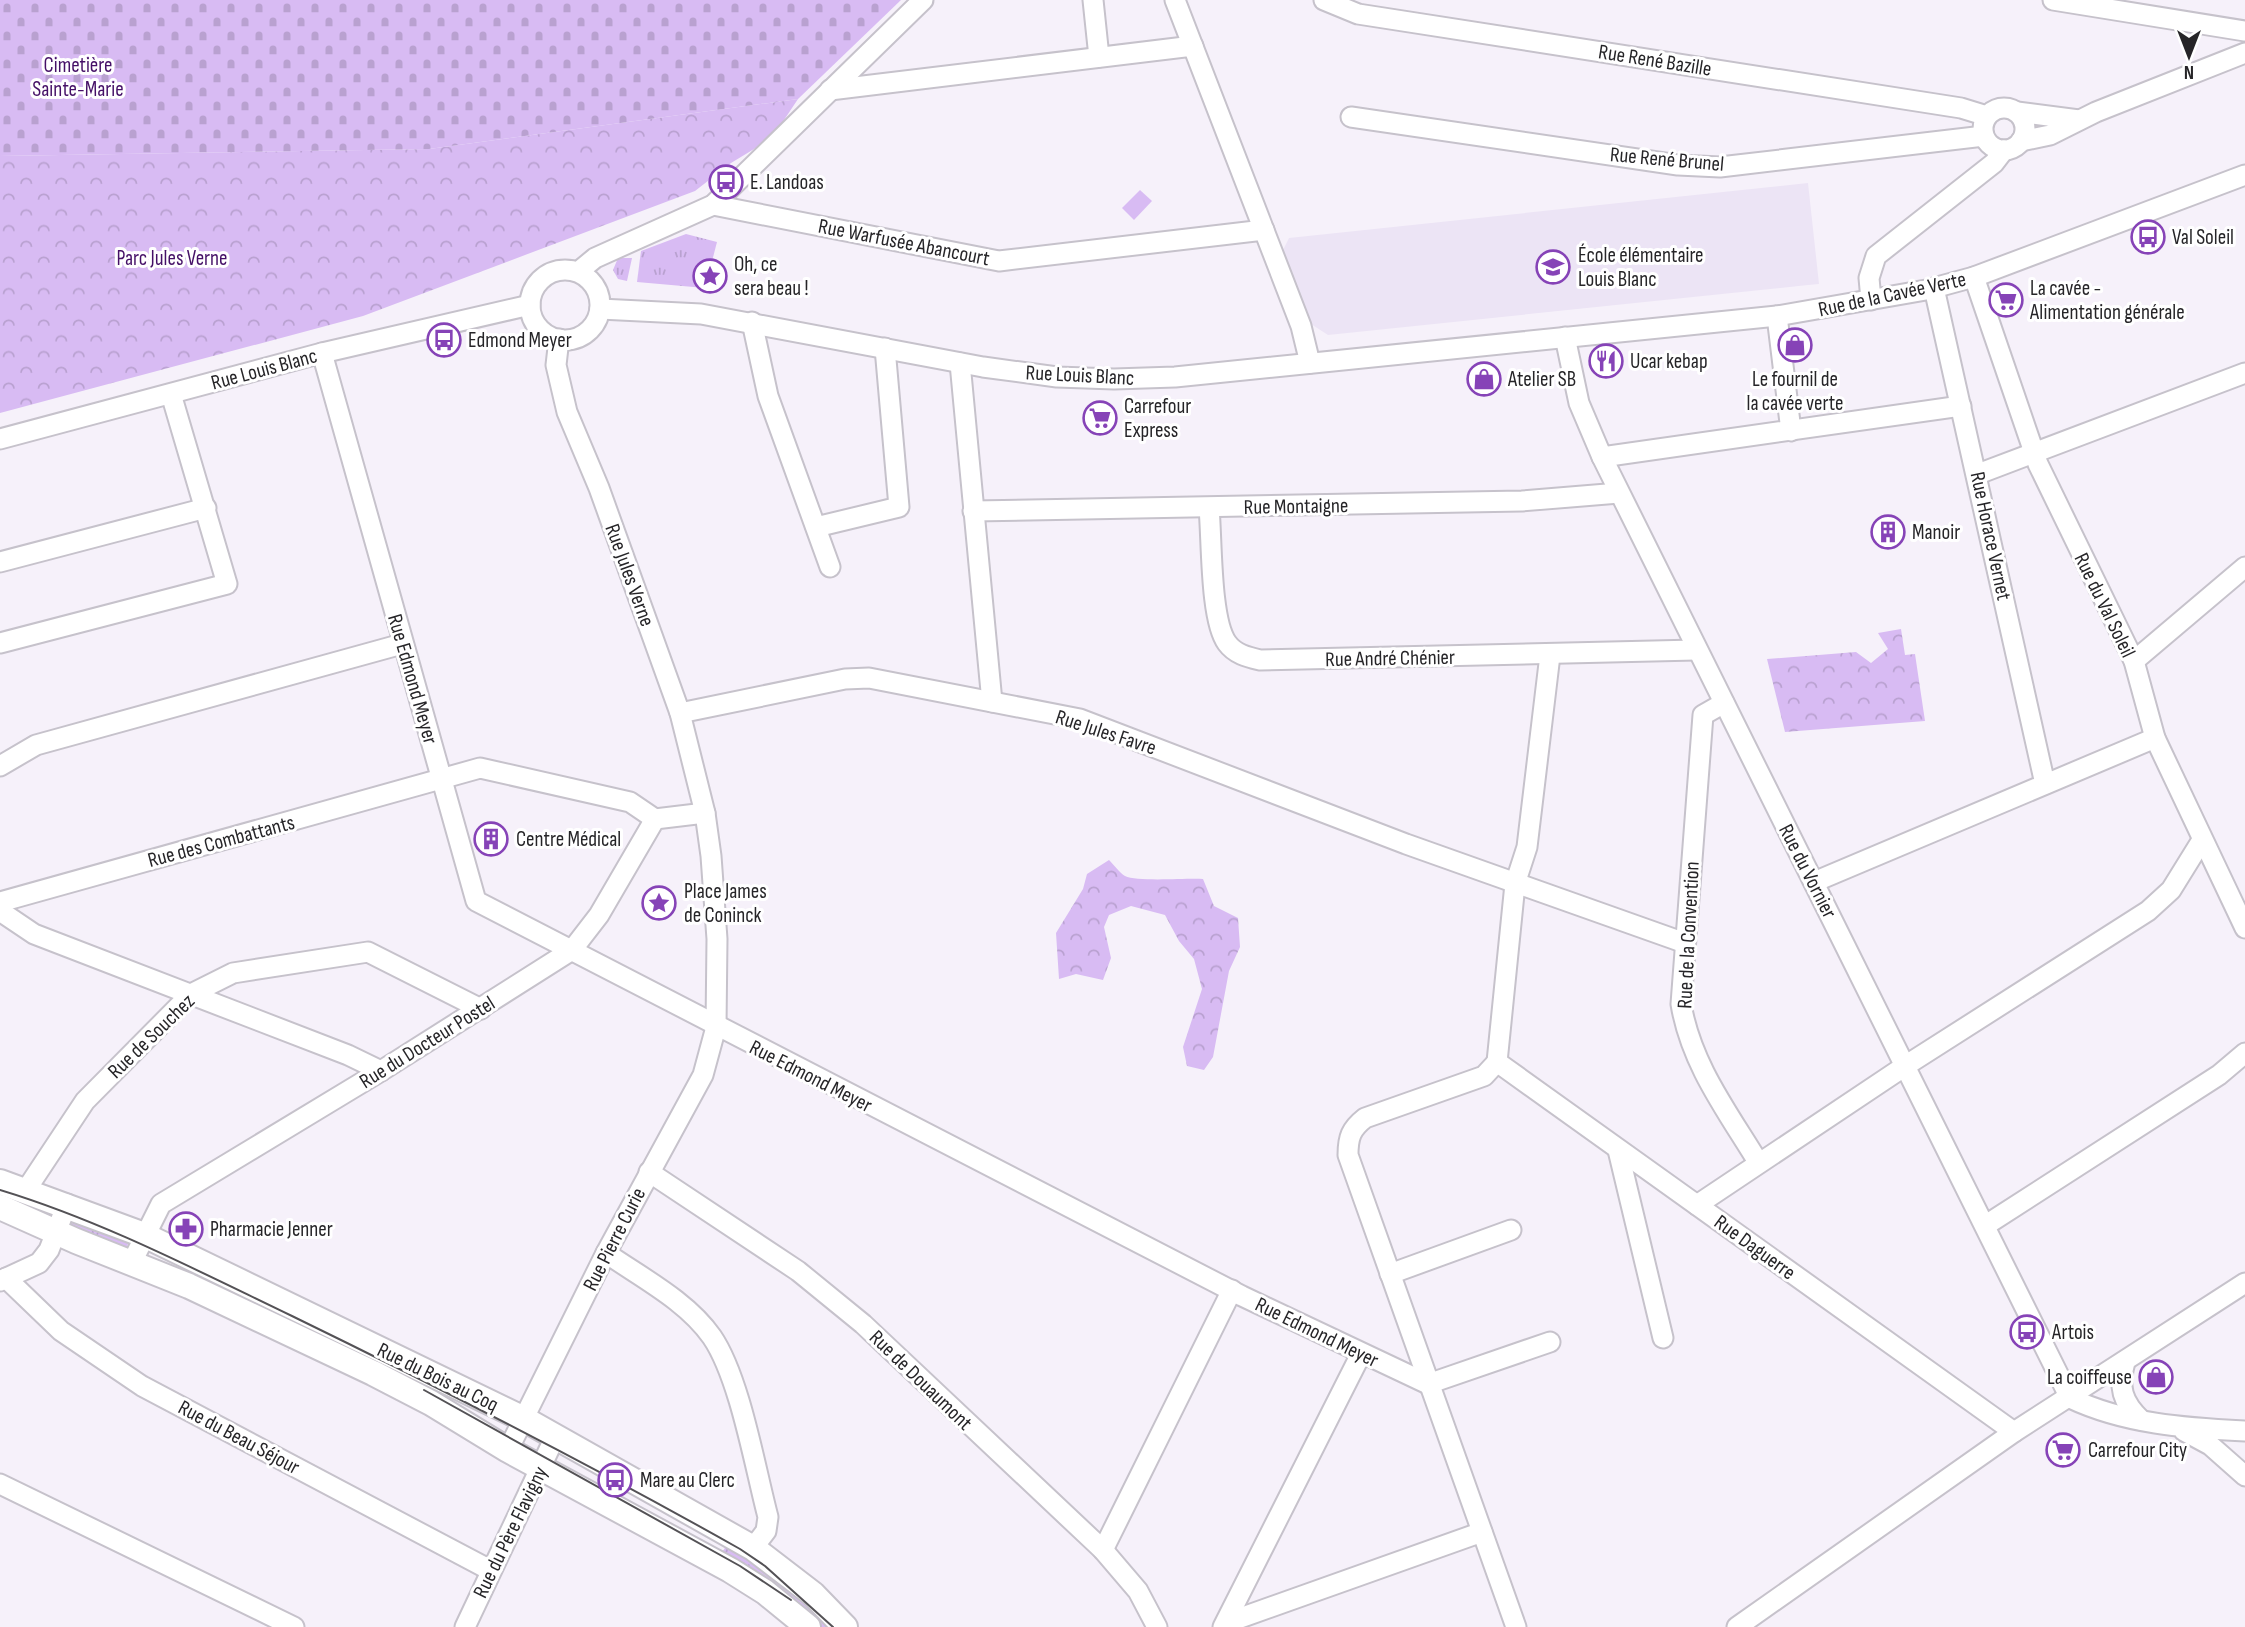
<svg xmlns="http://www.w3.org/2000/svg" width="2245" height="1627" font-family="'Sofia Sans Condensed',sans-serif">
  <defs>
    <pattern id="grass-tufts" width="24" height="20" patternUnits="userSpaceOnUse" patternTransform="scale(1.75)"><rect width="24" height="20" fill="#d8bbf3"/><path d="M3 7l-1-3M5 7V3M7 7l1-3M15 17l-1-3M17 17v-4M19 17l1-3" fill="none" stroke="#b9a1d0"/></pattern>
    <pattern id="forest-crowns" width="20" height="18" patternUnits="userSpaceOnUse" patternTransform="scale(1.75)"><rect width="20" height="18" fill="#d8bbf3"/><path d="M2 6a3 3 0 1 1 6 0M12 15a3 3 0 1 1 6 0" fill="none" stroke="#b9a1d0"/></pattern>
    <pattern id="cemetery-stones" width="16" height="16" patternUnits="userSpaceOnUse" patternTransform="scale(1.75)"><rect width="16" height="16" fill="#d8bbf3"/><path d="M2 7V4a2 2 0 0 1 4 0v3zM10 15v-3a2 2 0 0 1 4 0v3z" fill="#b9a1d0"/></pattern>
  </defs>
  <rect width="100%" height="100%" fill="#f6f1fa"/>
  <!-- built -->
  <path fill="#ece4f5" d="M1808 183 1819 284 1808 285 1328 335 1311 324 1283 250 1289 238Z"/>
  <!-- grass -->
  <g fill="url(#grass-tufts)">
    <path d="M686 234 717 242 705 288 637 282 641 251Z"/>
    <path d="M618 258H632L627 281 618 279 613 270Z"/>
    <path d="M72 1218 129 1242 125 1250 69 1228Z"/>
    <path d="M730 1539 839 1627H817L718 1560Z"/>
  </g>
  <!-- forest -->
  <g fill="url(#forest-crowns)">
    <path d="M798 99 772 138 731 163 695 191 363 316 0 413V156L429 149Z"/>
    <path d="M1901 629 1905 655 1915 654 1925 721 1785 732 1767 659 1856 652 1871 663 1888 649 1878 633Z"/>
    <path d="M1109 860C1114 865 1120 873 1125 876 1137 882 1185 878 1203 879L1214 906 1238 918 1240 947 1229 971 1213 1057 1204 1070 1187 1066 1183 1047 1202 989 1194 959 1179 941 1165 915 1131 906 1109 915 1104 927 1111 958 1103 980 1076 974 1059 979 1056 933 1083 889 1087 874Z"/>
  </g>
  <!-- cemetery -->
  <path fill="url(#cemetery-stones)" d="M0 0H901L798 99 429 149 0 156Z"/>
  <!-- pitch -->
  <path fill="#d8bbf3" d="M1140 190 1152 201 1134 220 1122 208Z"/>
  <g fill="none" stroke-linecap="round" stroke-linejoin="round">
    <defs>
      <g id="minor">
        <path d="M1093 0 1099 57"/>
        <path d="M1175 0 1301 326 1310 363"/>
        <path d="M1324 0 1358 14 1961 108 1987 116"/>
        <path d="M2053 0 2245 31"/>
        <path d="M830 90 1193 46"/>
        <circle cx="2004" cy="129" r="21"/>
        <path d="M2017 112 2079 120"/>
        <path d="M1351 117 1678 165 1720 167 1984 136"/>
        <path d="M2021 141 2050 135 2096 112 2245 53"/>
        <path d="M713 205 999 261 1264 230"/>
        <circle cx="565" cy="305" r="35"/>
        <path d="M578 272 595 258 713 205 923 0"/>
        <path d="M1974 277 2038 464 2134 661 2155 738 2245 928"/>
        <path d="M1934 288 2045 784"/>
        <path d="M1871 300 1869 278 1876 256 1994 163 2004 150"/>
        <path d="M600 309 701 314 983 367 1057 377 1114 379 1175 377 1777 316 1926 290 1974 277 2245 175"/>
        <path d="M1777 316 1791 431"/>
        <path d="M752 322 768 396 830 567"/>
        <path d="M1565 337 1579 403 1602 457 2070 1398"/>
        <path d="M322 353 476 901 1242 1296 1428 1384"/>
        <path d="M960 363 992 702"/>
        <path d="M0 439 322 353 530 305"/>
        <path d="M1602 457 1961 406"/>
        <path d="M1978 474 2245 373"/>
        <path d="M1209 508C1212 539 1210 620 1227 643 1235 654 1247 657 1260 660L1696 650"/>
        <path d="M973 511 1522 501 1619 493"/>
        <path d="M816 527 899 507 885 348"/>
        <path d="M0 562 206 508"/>
        <path d="M0 643 227 584 171 394"/>
        <path d="M2134 661 2245 567"/>
        <path d="M1724 703 1703 715 1681 1004C1691 1064 1727 1111 1758 1162"/>
        <path d="M680 713 845 679 869 678 1080 719 1406 844 1685 943"/>
        <path d="M0 766 36 745 402 644"/>
        <path d="M1814 882 2155 738"/>
        <path d="M0 902 480 768 630 802 655 819"/>
        <path d="M0 911 34 934 348 1055 381 1071"/>
        <path d="M1497 1062 1484 1076 1365 1118C1351 1129 1348 1137 1348 1155L1516 1627"/>
        <path d="M1497 1062 2014 1432"/>
        <path d="M1497 1062 1515 884 1527 847 1550 655"/>
        <path d="M1618 1150 1663 1338"/>
        <path d="M649 1172 798 1271 863 1324 1103 1550 1138 1591 1157 1627"/>
        <path d="M26 1190 85 1101 191 994 233 973 368 952 481 1009"/>
        <path d="M1697 1205 1905 1066 2148 911 2171 890 2202 840"/>
        <path d="M1986 1225 2219 1075 2245 1053"/>
        <path d="M606 1253C642 1278 687 1301 712 1337 740 1378 755 1468 768 1517L766 1531 753 1548"/>
        <path d="M131 1264 161 1204 381 1071 572 950 599 915 655 819 705 813"/>
        <path d="M1390 1274 1511 1230"/>
        <path d="M6 1278 61 1331 142 1386 490 1570"/>
        <path d="M0 1281 39 1263 49 1250 67 1204"/>
        <path d="M2125 1362C2118 1387 2122 1402 2141 1420"/>
        <path d="M1428 1384 1550 1342"/>
        <path d="M2070 1398C2125 1424 2185 1428 2245 1431"/>
        <path d="M2184 1431 2210 1445 2245 1476"/>
        <path d="M508 1450 606 1253 703 1075 716 1027 717 939 711 856 705 813 680 713 599 488 567 412 556 365 559 339"/>
        <path d="M0 1484 294 1627"/>
        <path d="M1103 1550 1232 1290"/>
        <path d="M1226 1623 1482 1532"/>
        <path d="M465 1627 555 1437"/>
        <path d="M1223 1627 1361 1354"/>
        <path d="M1737 1627 2014 1432 2245 1283"/>
      </g>
      <g id="major">
        <path d="M0 1182 144 1235 524 1419 753 1548 813 1594 845 1627"/>
        <path d="M0 1207 76 1241 189 1286 373 1373 431 1403 508 1450 730 1570 765 1592 808 1627"/>
      </g>
    </defs>
    <!-- minor casing -->
    <use href="#minor" stroke="#c6c2cb" stroke-width="23"/>
    <!-- major casing -->
    <use href="#major" stroke="#c6c2cb" stroke-width="28"/>
    <!-- minor -->
    <use href="#minor" stroke="#fff" stroke-width="19"/>
    <!-- major -->
    <use href="#major" stroke="#fff" stroke-width="24"/>
    <!-- tram -->
    <g stroke="#545256" stroke-width="2">
      <path d="M0 1190C102 1221 196 1270 292 1316 444 1390 593 1466 740 1549L765 1566 833 1627"/>
      <path d="M424 1390 740 1566 791 1600"/>
    </g>
  </g>
  <!-- icons -->
  <defs>
    <symbol id="bus-ring" viewBox="-11 -11 22 22"><circle r="9.5" fill="#fff" stroke="#8643b7" stroke-width="1.5"/><path d="M-5-6H5V4H4V6H2V4H-2V6H-4V4H-5ZM-3.5-4V0h7V-4ZM-3.5 1.2v1.5H-2V1.2ZM2 1.2v1.5H3.5V1.2Z" fill="#8643b7"/></symbol>
    <symbol id="school-ring" viewBox="-11 -11 22 22"><circle r="9.5" fill="#fff" stroke="#8643b7" stroke-width="1.5"/><path d="M0-5L7-2L0 1L-7-2ZM-4 1L0 2.5L4 1V4Q0 6-4 4Z" fill="#8643b7"/></symbol>
    <symbol id="sight-ring" viewBox="-11 -11 22 22"><circle r="9.5" fill="#fff" stroke="#8643b7" stroke-width="1.5"/><path d="M0-6L1.8-2.2L6-1.7L2.9 1.2L3.7 5.4L0 3.3L-3.7 5.4L-2.9 1.2L-6-1.7L-1.8-2.2Z" fill="#8643b7"/></symbol>
    <symbol id="supermarket-ring" viewBox="-11 -11 22 22"><circle r="9.5" fill="#fff" stroke="#8643b7" stroke-width="1.5"/><path d="M-6-5.5h2.5l.6 2H6L4.5 2H-2.5L-4.4-4H-6ZM-1.5 3.2a1.3 1.3 0 1 0 .1 0ZM3 3.2a1.3 1.3 0 1 0 .1 0Z" fill="#8643b7"/></symbol>
    <symbol id="shop-ring" viewBox="-11 -11 22 22"><circle r="9.5" fill="#fff" stroke="#8643b7" stroke-width="1.5"/><path d="M-5-2.5h2.3a2.7 3.5 0 0 1 5.4 0H5L5.5 6h-11ZM-1.5-2.5h3a1.5 2.3 0 0 0-3 0Z" fill="#8643b7"/></symbol>
    <symbol id="restaurant-ring" viewBox="-11 -11 22 22"><circle r="9.5" fill="#fff" stroke="#8643b7" stroke-width="1.5"/><path d="M-5-6h1v4h1v-4h1v4h1v-4h1v5L-1.5 .5V6h-2V.5L-5-1ZM5-6V6H3V1.5H1.5Q1.5-4 5-6Z" fill="#8643b7"/></symbol>
    <symbol id="building-ring" viewBox="-11 -11 22 22"><circle r="9.5" fill="#fff" stroke="#8643b7" stroke-width="1.5"/><path d="M-4-6H4V6H1V3H-1V6H-4ZM-2.5-4.3h1.7v1.8h-1.7ZM.8-4.3h1.7v1.8H.8ZM-2.5-1h1.7V.8h-1.7ZM.8-1h1.7V.8H.8Z" fill="#8643b7"/></symbol>
    <symbol id="pharmacy-ring" viewBox="-11 -11 22 22"><circle r="9.5" fill="#fff" stroke="#8643b7" stroke-width="1.5"/><path d="M-2-6h4v4h4v4h-4v4h-4v-4h-4v-4h4Z" fill="#8643b7"/></symbol>
  </defs>
  <g fill-rule="evenodd">
    <use href="#bus-ring" x="707" y="163" width="38" height="38"/>
    <use href="#bus-ring" x="2129" y="218" width="38" height="38"/>
    <use href="#school-ring" x="1534" y="248" width="38" height="38"/>
    <use href="#sight-ring" x="691" y="257" width="38" height="38"/>
    <use href="#supermarket-ring" x="1987" y="281" width="38" height="38"/>
    <use href="#bus-ring" x="425" y="321" width="38" height="38"/>
    <use href="#shop-ring" x="1776" y="326" width="38" height="38"/>
    <use href="#restaurant-ring" x="1587" y="342" width="38" height="38"/>
    <use href="#shop-ring" x="1465" y="360" width="38" height="38"/>
    <use href="#supermarket-ring" x="1081" y="399" width="38" height="38"/>
    <use href="#building-ring" x="1869" y="513" width="38" height="38"/>
    <use href="#building-ring" x="472" y="820" width="38" height="38"/>
    <use href="#sight-ring" x="640" y="884" width="38" height="38"/>
    <use href="#pharmacy-ring" x="167" y="1210" width="38" height="38"/>
    <use href="#bus-ring" x="2008" y="1313" width="38" height="38"/>
    <use href="#shop-ring" x="2137" y="1358" width="38" height="38"/>
    <use href="#supermarket-ring" x="2044" y="1431" width="38" height="38"/>
    <use href="#bus-ring" x="596" y="1461" width="38" height="38"/>
  </g>
  <g text-anchor="middle" stroke-width="6" stroke-linejoin="round" paint-order="stroke">
    <!-- street labels -->
    <g font-size="21" fill="#262528" stroke="#fff">
      <text transform="translate(1655 60) rotate(9)" y="7">Rue René Bazille</text>
      <text transform="translate(1667 159) rotate(5)" y="7">Rue René Brunel</text>
      <text transform="translate(904 242) rotate(11)" y="7">Rue Warfusée Abancourt</text>
      <text transform="translate(1892 294) rotate(-12)" y="7">Rue de la Cavée Verte</text>
      <text transform="translate(264 369) rotate(-15)" y="7">Rue Louis Blanc</text>
      <text transform="translate(1080 375) rotate(3)" y="7">Rue Louis Blanc</text>
      <text transform="translate(1296 506) rotate(-1)" y="7">Rue Montaigne</text>
      <text transform="translate(1991 536) rotate(78)" y="7">Rue Horace Vernet</text>
      <text transform="translate(630 575) rotate(70)" y="7">Rue Jules Verne</text>
      <text transform="translate(2105 605) rotate(64)" y="7">Rue du Val Soleil</text>
      <text transform="translate(1390 658) rotate(-1)" y="7">Rue André Chénier</text>
      <text transform="translate(413 679) rotate(74)" y="7">Rue Edmond Meyer</text>
      <text transform="translate(1106 732) rotate(18)" y="7">Rue Jules Favre</text>
      <text transform="translate(221 841) rotate(-15)" y="7">Rue des Combattants</text>
      <text transform="translate(1808 871) rotate(63)" y="7">Rue du Vornier</text>
      <text transform="translate(1688 935) rotate(-87)" y="7">Rue de la Convention</text>
      <text transform="translate(151 1036) rotate(-44)" y="7">Rue de Souchez</text>
      <text transform="translate(427 1042) rotate(-32)" y="7">Rue du Docteur Postel</text>
      <text transform="translate(811 1076) rotate(27)" y="7">Rue Edmond Meyer</text>
      <text transform="translate(614 1239) rotate(-63)" y="7">Rue Pierre Curie</text>
      <text transform="translate(1755 1247) rotate(36)" y="7">Rue Daguerre</text>
      <text transform="translate(1317 1332) rotate(26)" y="7">Rue Edmond Meyer</text>
      <text transform="translate(438 1377) rotate(26)" y="7">Rue du Bois au Coq</text>
      <text transform="translate(921 1380) rotate(44)" y="7">Rue de Douaumont</text>
      <text transform="translate(239 1437) rotate(28)" y="7">Rue du Beau Séjour</text>
      <text transform="translate(510 1532) rotate(-64)" y="7">Rue du Père Flavigny</text>
    </g>
    <!-- park labels -->
    <g font-size="21" fill="#451067" stroke="#fff">
      <text x="78" y="72">Cimetière<tspan x="78" dy="24">Sainte-Marie</tspan></text>
      <text x="172" y="265">Parc Jules Verne</text>
    </g>
    <!-- poi labels -->
    <g font-size="21" fill="#262528" stroke="#fff" text-anchor="start">
      <text x="750" y="189">E. Landoas</text>
      <text x="2172" y="244">Val Soleil</text>
      <text x="1578" y="262">École élémentaire<tspan x="1578" dy="24">Louis Blanc</tspan></text>
      <text x="734" y="271">Oh, ce<tspan x="734" dy="24">sera beau !</tspan></text>
      <text x="2030" y="295">La cavée -<tspan x="2030" dy="24">Alimentation générale</tspan></text>
      <text x="468" y="347">Edmond Meyer</text>
      <text x="1630" y="368">Ucar kebap</text>
      <text x="1508" y="386">Atelier SB</text>
      <text x="1795" y="386" text-anchor="middle">Le fournil de<tspan x="1795" dy="24">la cavée verte</tspan></text>
      <text x="1124" y="413">Carrefour<tspan x="1124" dy="24">Express</tspan></text>
      <text x="1912" y="539">Manoir</text>
      <text x="516" y="846">Centre Médical</text>
      <text x="684" y="898">Place James<tspan x="684" dy="24">de Coninck</tspan></text>
      <text x="210" y="1236">Pharmacie Jenner</text>
      <text x="2052" y="1339">Artois</text>
      <text x="2132" y="1384" text-anchor="end">La coiffeuse</text>
      <text x="2088" y="1457">Carrefour City</text>
      <text x="640" y="1487">Mare au Clerc</text>
    </g>
  </g>
  <!-- north arrow -->
  <g transform="translate(2189 56) rotate(180)" stroke="#ffffff" stroke-width="5" paint-order="stroke">
  <path d="M0-5L12 26L0 18L-12 26Z" fill="#262528"/>
  <text y="-10" font-size="19" font-weight="bold" text-anchor="middle" fill="#262528">N</text>
  </g>
</svg>
